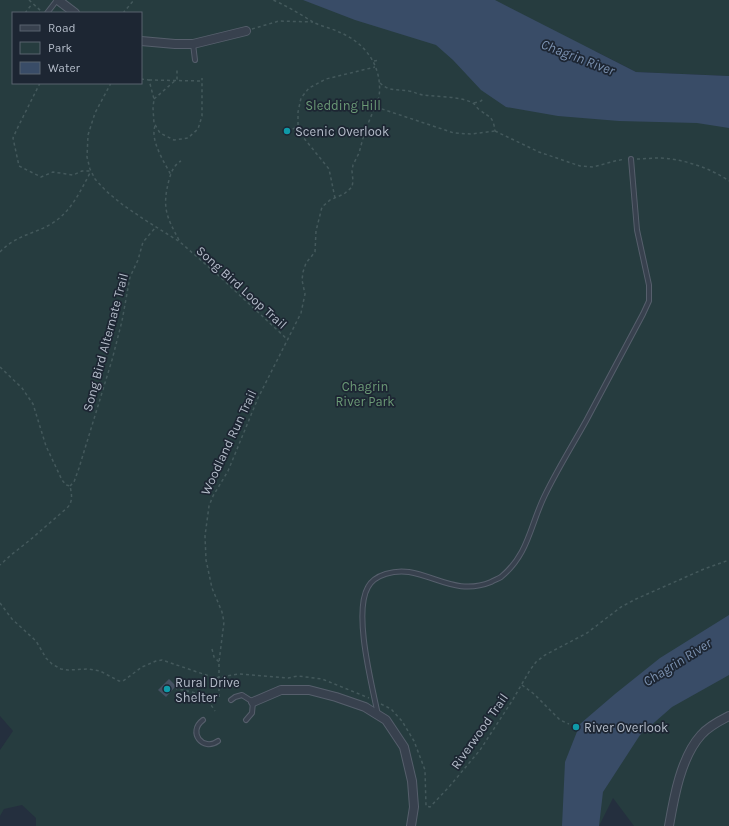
<svg xmlns="http://www.w3.org/2000/svg" width="729" height="826" font-family="Karla,sans-serif">
  <rect width="100%" height="100%" fill="#242f3e"/>
  <!-- green -->
  <path fill="#263c3f" fill-rule="evenodd" d="M0 0H729V76L636 72 595 51 588 86 729 100V826H634L613 798 599 826H36V818L22 805 4 809 0 816V750L13 731 0 716ZM13 13H141V83H13Z"/>
  <!-- water -->
  <g fill="#394c67">
    <path d="M303 0H495L636 72 729 76V128L697 123 619 121 558 116 506 107 481 90 453 60 436 45 355 20Z"/>
    <path d="M729 615V675L672 707 640 735 603 792 599 826H562L565 762 580 724 615 694 660 658Z"/>
  </g>
  <!-- building -->
  <path fill="#455162" d="M169 679 176 686 166 697 158 690Z"/>
  <g fill="none" stroke-linecap="round" stroke-linejoin="round">
    <defs>
      <g id="service">
        <path d="M47 13 57 0"/>
        <path d="M193 44 195 60"/>
        <path d="M231 700 235 697 242 695 253 702 252 713 246 720"/>
        <path d="M378 715C372 685 353 613 368 587 375 574 395 570 409 572 438 577 459 595 491 582 494 580 498 579 501 577 529 554 530 525 545 495 557 470 572 446 586 421 605 385 624 350 643 314L649 301V285L637 230 631 159"/>
        <path d="M203 720C187 732 203 752 218 741"/>
      </g>
      <g id="minor">
        <path d="M58 0 75 13"/>
        <path d="M141 41 175 44H193L246 31"/>
        <path d="M253 702 281 690H309L336 697 365 707 386 720 404 747 412 781 414 807 411 826"/>
        <path d="M669 826C674 797 681 757 701 735 708 727 719 721 729 716"/>
      </g>
    </defs>
    <!-- service casing -->
    <use href="#service" stroke="#565f6c" stroke-width="6"/>
    <!-- minor casing -->
    <use href="#minor" stroke="#565f6c" stroke-width="10"/>
    <!-- path -->
    <g stroke="#44595c" stroke-width="1.5" stroke-dasharray="3 3" stroke-linecap="butt">
      <path d="M29 0 41 11"/>
      <path d="M25 13 32 4"/>
      <path d="M123 13 134 0"/>
      <path d="M252 29 279 21 313 22"/>
      <path d="M374 61 380 60"/>
      <path d="M141 79 149 80 154 99 153 108 154 123 160 133 174 140 188 138 198 129 202 116V78"/>
      <path d="M149 80 201 81"/>
      <path d="M40 83 17 129 13 138 19 166 41 177 53 172 73 175 82 171H91"/>
      <path d="M111 83 95 113 88 135 87 157 90 169 95 179 106 191 123 205 145 220 180 242 219 276 288 340"/>
      <path d="M380 83C389 92 399 89 409 91 415 92 419 95 424 95 439 97 456 96 471 102 475 103 476 108 480 110 490 118 493 116 495 131"/>
      <path d="M154 99 177 79V70"/>
      <path d="M474 103 481 101 483 99"/>
      <path d="M376 107 454 133 471 134 495 131"/>
      <path d="M155 126C150 140 164 162 171 175"/>
      <path d="M287 131 298 127"/>
      <path d="M495 131 539 152 580 166 593 167 615 161 625 159"/>
      <path d="M637 159C644 159 651 158 658 158 680 158 711 168 729 181"/>
      <path d="M335 198 329 169 303 137 298 127V112L301 98 309 88 326 79 375 67"/>
      <path d="M179 240C166 216 162 207 169 180 171 172 174 165 181 161"/>
      <path d="M0 252C16 235 32 235 51 224 71 212 80 192 91 171"/>
      <path d="M0 367 22 388 33 404 46 446 62 480 66 485 70 486C72 495 73 502 67 508L30 540 11 555 0 565"/>
      <path d="M70 486 74 482 79 468 112 360 122 321 130 277 138 260 143 242 156 227"/>
      <path d="M0 603 12 619 36 641 46 658 52 664 61 669 68 670 88 669 100 671 119 681H123L142 667 156 661 162 660 215 678 239 674 288 678 298 676 322 679 369 698"/>
      <path d="M212 649 214 657 219 662"/>
      <path d="M522 685 534 694 560 720 569 724"/>
      <path d="M175 687 177 689C195 692 205 694 215 711"/>
      <path d="M219 697V662L224 622 222 612 212 588 206 560 205 536 209 506 213 496 228 471 258 398 301 313 305 294 302 280 303 272 306 263 315 252 316 231 322 207 330 200 344 194 352 187 353 181 352 171 353 165 359 153 365 131 379 97C383 67 366 43 339 32 331 28 320 26 313 22 300 14 287 6 273 0"/>
      <path d="M381 704 391 709 402 721 414 741 425 770 426 806 430 807 449 787 480 750 512 701 530 670 536 662 545 655 587 633 621 607 636 599 704 569 729 560"/>
    </g>
    <!-- service -->
    <use href="#service" stroke="#38414e" stroke-width="4"/>
    <!-- minor -->
    <use href="#minor" stroke="#38414e" stroke-width="8"/>
  </g>
  <!-- markers -->
  <g fill="#0f9aa8" stroke="#1d2633" stroke-width="1.5">
    <circle cx="287" cy="131" r="4"/>
    <circle cx="167" cy="689" r="4"/>
    <circle cx="576" cy="727" r="4"/>
  </g>
  <g text-anchor="middle" stroke-width="3.5" stroke-linejoin="round" paint-order="stroke">
    <!-- park labels -->
    <g font-size="13" fill="#6b9a76" stroke="#1d2633">
      <text x="343" y="110">Sledding Hill</text>
      <text x="365" y="391">Chagrin<tspan x="365" dy="15">River Park</tspan></text>
    </g>
    <!-- poi labels -->
    <g font-size="13" fill="#b4bcc9" stroke="#1d2633" text-anchor="start">
      <text x="295" y="136">Scenic Overlook</text>
      <text x="175" y="687">Rural Drive<tspan x="175" dy="15">Shelter</tspan></text>
      <text x="584" y="732">River Overlook</text>
    </g>
    <!-- street labels -->
    <g font-size="13" fill="#b4bcc9" stroke="#1d2633">
      <text transform="translate(242 287) rotate(42)" y="5">Song Bird Loop Trail</text>
      <text transform="translate(105 342) rotate(-75)" y="5">Song Bird Alternate Trail</text>
      <text transform="translate(228 442) rotate(-65)" y="5">Woodland Run Trail</text>
      <text transform="translate(479 731) rotate(-55)" y="5">Riverwood Trail</text>
    </g>
    <!-- water labels -->
    <g font-size="14" font-style="italic" fill="#7c92b1" stroke="#1d2633">
      <text transform="translate(578 57) rotate(21)" y="5">Chagrin River</text>
      <text transform="translate(677 662) rotate(-32)" y="5">Chagrin River</text>
    </g>
  </g>
  <!-- legend -->
  <rect x="12" y="12" width="130" height="72" fill="#1d2633" stroke="#59626f"/>
  <rect x="20" y="25" width="20" height="6" fill="#38414e" stroke="#59626f"/>
  <text x="48" y="32" font-size="12" fill="#b4bcc9">Road</text>
  <rect x="20" y="42" width="20" height="12" fill="#263c3f" stroke="#59626f"/>
  <text x="48" y="52" font-size="12" fill="#b4bcc9">Park</text>
  <rect x="20" y="62" width="20" height="12" fill="#394c67" stroke="#59626f"/>
  <text x="48" y="72" font-size="12" fill="#b4bcc9">Water</text>
</svg>
